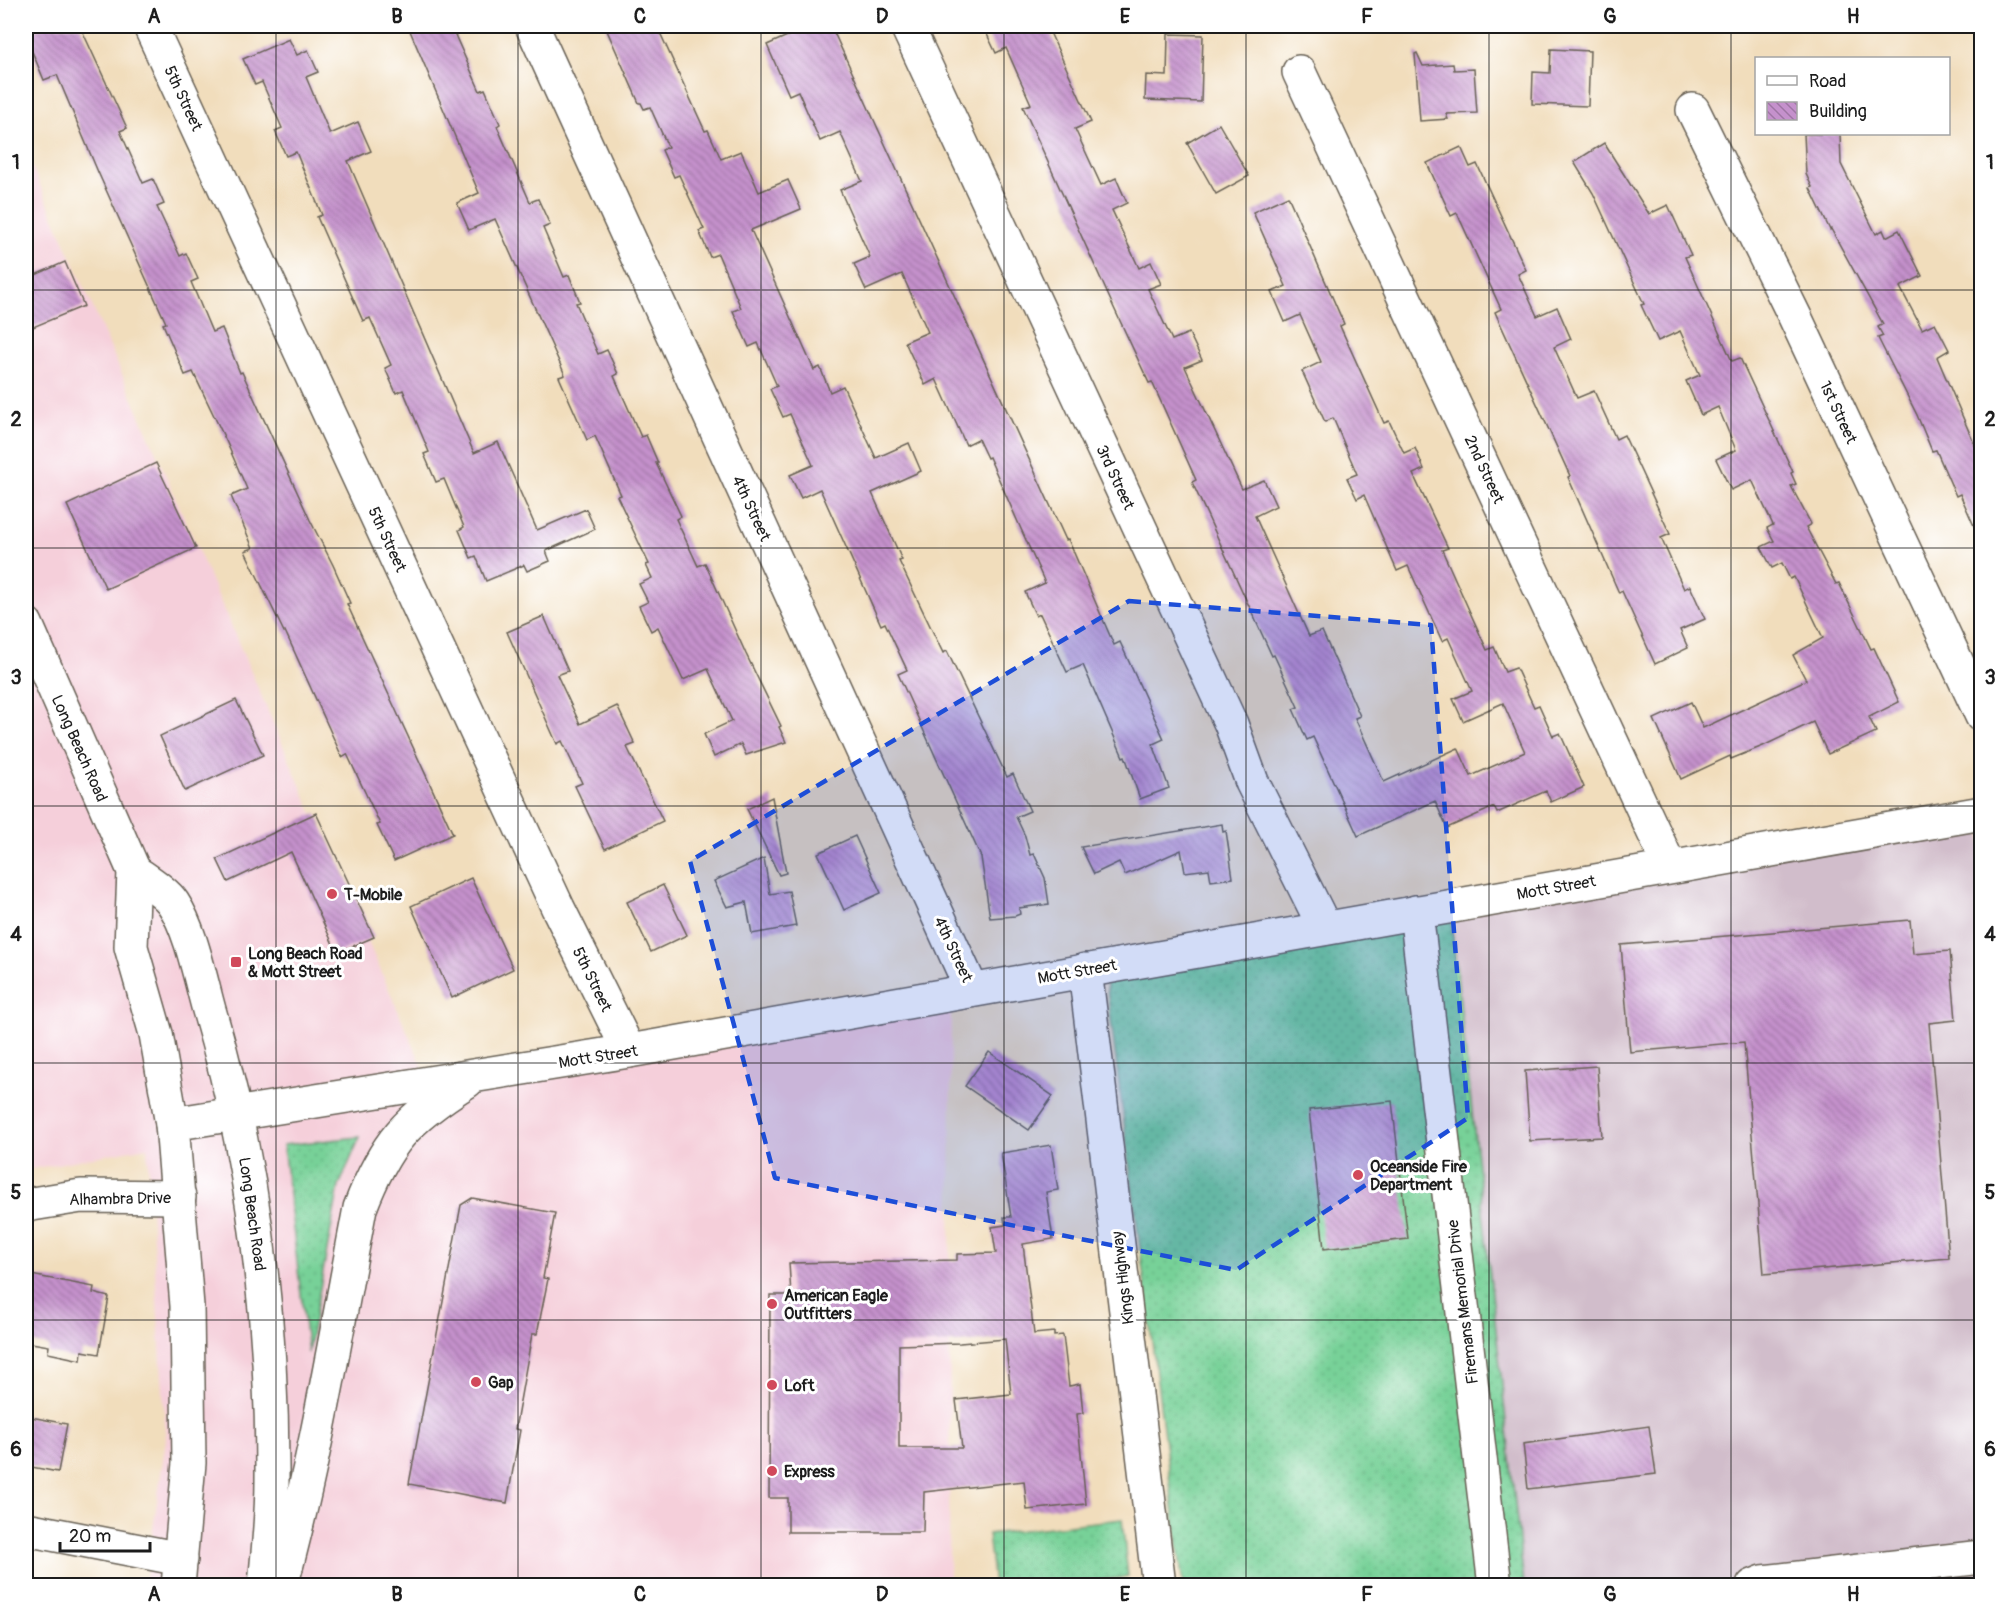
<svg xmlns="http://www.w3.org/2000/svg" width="2007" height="1611" font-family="Pangolin,sans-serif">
  <defs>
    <pattern id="grass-dots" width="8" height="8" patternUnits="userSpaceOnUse" patternTransform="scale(1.5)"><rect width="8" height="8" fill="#77d198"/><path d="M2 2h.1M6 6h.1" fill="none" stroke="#66b382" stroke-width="1.8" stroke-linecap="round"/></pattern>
    <pattern id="building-back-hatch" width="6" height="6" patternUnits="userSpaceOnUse" patternTransform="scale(1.5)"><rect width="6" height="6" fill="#c591cc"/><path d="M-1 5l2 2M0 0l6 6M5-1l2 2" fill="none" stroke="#9f76a5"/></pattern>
  </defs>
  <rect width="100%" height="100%" fill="#fff"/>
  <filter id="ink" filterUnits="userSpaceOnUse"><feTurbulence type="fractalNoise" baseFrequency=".0167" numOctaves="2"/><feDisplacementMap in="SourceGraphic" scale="12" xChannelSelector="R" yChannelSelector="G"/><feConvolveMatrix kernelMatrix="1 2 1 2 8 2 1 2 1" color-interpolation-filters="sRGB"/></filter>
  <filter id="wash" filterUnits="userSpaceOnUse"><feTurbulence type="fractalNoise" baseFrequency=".008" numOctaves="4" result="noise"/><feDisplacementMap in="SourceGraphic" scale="24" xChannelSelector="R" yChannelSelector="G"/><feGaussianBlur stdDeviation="1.35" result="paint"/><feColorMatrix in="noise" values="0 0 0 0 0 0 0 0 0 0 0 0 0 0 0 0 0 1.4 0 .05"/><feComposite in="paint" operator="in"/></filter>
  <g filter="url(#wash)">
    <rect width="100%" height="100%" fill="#f1ddbc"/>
    <!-- built -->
    <path fill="#f5cfda" d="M26 153 432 1089 951 1001 949 1585H145L166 1439 147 1147 26 1170Z"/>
    <!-- industrial -->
    <path fill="#d1bdcb" d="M1981 816V1585H1524L1450 911Z"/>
    <!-- grass -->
    <g fill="url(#grass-dots)" stroke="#4a765a" stroke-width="1.5">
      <path d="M1450 911 1524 1585H1183L1105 973Z"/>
      <path d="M360 1137 339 1186 308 1353 283 1145Z"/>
      <path d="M1122 1519 1128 1577 1053 1585H994L988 1534Z"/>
    </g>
    <g id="blocks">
      <!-- building -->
      <g fill="url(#building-back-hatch)" fill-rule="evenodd">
        <path d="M46 26H80L127 128 120 131 143 183 153 179 164 204 157 207 180 256 186 253 198 279 191 282 212 332 222 328 240 373 242 372 310 520 333 565 350 603 347 604 453 834 394 861 377 825 380 824 347 754 342 757 285 631 284 632 245 551 253 548 231 496 247 489 227 443 193 372 185 375 163 324 166 323 98 172 57 75 44 80 26 37V34Z"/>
        <path d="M408 26H451L480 91 485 89 500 124 497 126 530 202 538 199 550 225 543 228 564 277 569 275 580 302 576 303 598 354 607 350 618 374 614 376 641 437 646 435 658 463H656L681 516 676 519 698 566 705 563 746 654 781 726 779 727 786 742 746 755 741 744 714 757 704 734 732 721 708 669 683 680 658 627 651 631 639 606 648 602 639 584 652 578 646 565 649 564 617 496 621 495 595 436 587 440 559 377 565 375 495 219 469 230 457 203 479 193Z"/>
        <path d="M605 26H657L705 131 708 130 721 159 741 151 759 192 788 180 801 209 751 230 814 370 820 367 830 392 843 386 876 458 909 443 921 471 872 493 902 560 899 561 943 653 947 651 1007 777 1013 774 1030 811 1016 817 1025 836 1030 855 1034 854 1045 878 1049 904 1019 908 1020 914 1015 916 990 918 981 857 898 674 907 670 885 623 881 625 820 489 801 498 790 475 813 465 790 414 783 417 770 389 777 386 758 343 749 347 733 311 741 308 718 254 710 257 699 231 704 229 679 175 674 177 662 150 668 147 650 107 644 109 641 103H639Z"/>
        <path d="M810 26H831L1066 540 1068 539 1114 645 1120 642 1164 739 1153 744 1169 788 1140 799 1125 756 1123 757 1083 665 1067 672 1040 614 1036 616 1025 592 1045 583 989 457 987 458 978 439 966 445 936 379 925 385 905 342 928 332 902 274 866 290 854 264 870 257 840 190 862 181 840 132 820 141 798 91 789 95 767 45Z"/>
        <path d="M983 26H1053L1048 28 1091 122 1075 129 1101 185 1116 178 1127 203 1112 210 1139 268 1151 262 1161 284 1148 289 1172 340 1189 333 1202 360 1185 367 1242 489 1264 480 1276 506 1255 516 1309 636 1322 631 1360 716 1355 718 1384 782 1458 748 1471 776 1525 752 1503 703 1463 721 1453 699 1472 691 1448 638 1442 641 1408 566 1397 571 1364 495 1357 499 1347 478 1357 474 1333 418 1325 422 1302 371 1321 362 1300 315 1285 322 1272 292 1286 286 1253 212 1288 196 1344 324 1340 326 1384 423 1389 421 1404 453 1415 448 1424 469 1413 474 1448 548 1442 550 1487 650 1494 647 1505 672 1516 668 1534 707 1539 705 1553 736 1560 733 1584 787 1551 802 1546 791 1497 813 1494 807 1447 828 1435 801 1358 836 1313 737 1307 740 1293 709 1298 707 1274 655 1272 656 1192 482 1196 480 1152 382 1149 383 1114 308 1023 107 1031 104 1006 48 996 53Z"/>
        <path d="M1168 34 1203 35 1201 102 1145 100 1146 75 1167 76Z"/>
        <path d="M289 39 297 55 308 50 318 72 306 77 330 134 358 122 371 151 348 161 474 453 498 442 537 530 586 509 595 529 546 551 550 561 527 571 524 565 486 581 476 556 471 558 459 530 464 527 444 479 436 482 424 454 429 452 403 390 396 393 385 368 391 365 370 318 363 321 317 217 322 215 296 152 286 156 275 131 282 128 262 82 255 85 243 59Z"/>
        <path d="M1551 49 1590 51 1588 106 1532 104 1533 72 1550 73Z"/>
        <path d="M1417 53 1423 66 1453 64 1454 70 1474 69 1477 113 1446 114 1448 119 1420 121 1415 54Z"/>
        <path d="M1219 124 1249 176 1216 194 1187 143Z"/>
        <path d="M1804 134H1840L1841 164 1876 234 1883 230 1886 237 1899 230 1922 276 1900 287 1922 329 1935 323 1949 350 1937 357 1982 462V544L1960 494 1956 496 1936 450 1932 451 1917 415 1878 338 1883 336 1878 327 1883 324 1831 229 1830 230 1810 188 1812 187 1806 174Z"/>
        <path d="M1604 143 1649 214 1668 205 1691 255 1685 257 1732 361 1740 358 1793 472 1791 473 1796 484 1791 486 1811 524 1806 527 1836 584 1839 583 1871 649 1874 648 1899 702 1869 717 1876 732 1828 754 1813 722 1763 746 1731 759 1730 756 1681 779 1654 719 1691 702 1703 728 1806 680 1793 655 1823 638 1794 577 1790 579 1782 563 1772 568 1761 547 1774 541 1767 528 1773 525 1752 480 1731 490 1716 459 1736 450 1718 407 1701 415 1686 381 1700 375 1680 331 1658 341 1641 305 1644 304 1593 193 1574 162Z"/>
        <path d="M1461 147 1470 167 1477 164 1526 270 1518 274 1537 316 1557 307 1571 339 1554 347 1577 398 1594 391 1616 439 1624 435 1670 534 1661 538 1684 589 1690 586 1705 619 1680 630 1688 648 1655 664 1622 591 1619 593 1568 477 1570 476 1495 312 1501 309 1457 213 1451 216 1427 163Z"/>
        <path d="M65 262 84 306 26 330V279Z"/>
        <path d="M156 463 196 548 106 589 67 505Z"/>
        <path d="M544 616 568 671 557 675 580 724 617 706 635 744 627 747 663 821 605 849 575 786 582 783 562 741 557 744 507 632Z"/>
        <path d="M236 700 263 755 185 791 160 736Z"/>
        <path d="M772 797 786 873 779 875 747 809Z"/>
        <path d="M316 813 374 937 337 953 291 852 228 882 217 859Z"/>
        <path d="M1222 824 1223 832 1226 831 1233 878 1211 881 1209 869 1185 872 1181 850 1125 875 1119 862 1094 874 1081 847Z"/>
        <path d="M855 836 881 893 844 910 818 853Z"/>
        <path d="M764 858 770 894 789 891 796 926 752 934 746 902 727 907 714 881Z"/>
        <path d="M471 878 513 969 452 998 411 906Z"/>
        <path d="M663 885 687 935 651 952 627 902Z"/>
        <path d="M1910 920 1913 954 1950 951 1956 1020 1929 1023 1949 1258 1764 1274 1744 1042 1630 1052 1621 945Z"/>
        <path d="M989 1052 1053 1096 1029 1130 965 1086Z"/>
        <path d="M1597 1066 1602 1137 1530 1141 1525 1071Z"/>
        <path d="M1392 1101 1408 1239 1324 1249 1309 1110Z"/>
        <path d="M1051 1145 1058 1190 1046 1192 1053 1239 1023 1244 1034 1334 1054 1332V1336L1063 1335 1069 1386 1080 1384 1083 1413 1077 1414 1086 1504 1027 1510 1024 1481 924 1492 923 1532H788V1498H769L770 1295H791L789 1263 957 1260V1254L996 1253 992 1227 1005 1225 1004 1217H1011L1001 1153ZM1005 1339 1011 1394 956 1400 962 1448H899V1345L960 1343Z"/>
        <path d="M472 1198 555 1213 543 1278 548 1279 537 1334H532L515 1429 520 1430 507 1503 409 1484 461 1205Z"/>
        <path d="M26 1274 94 1287 93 1293 109 1297 99 1354 82 1351 81 1360 48 1353 49 1346 26 1342Z"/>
        <path d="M26 1416 67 1424 58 1472 26 1466Z"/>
        <path d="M1649 1426 1656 1474 1528 1489 1523 1444Z"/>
      </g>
    </g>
  </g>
  <g filter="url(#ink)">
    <use href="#blocks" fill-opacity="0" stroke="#676054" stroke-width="1.5"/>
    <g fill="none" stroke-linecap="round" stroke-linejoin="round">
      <defs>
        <g id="minor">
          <path d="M150 26 558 908 629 1051"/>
          <path d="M532 26 972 990"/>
          <path d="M907 26 1231 724 1252 782 1325 928"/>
          <path d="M1299 72 1670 867"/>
          <path d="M1693 110 1795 317 1982 716"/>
          <path d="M1416 912 1495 1586"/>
          <path d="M1085 970 1159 1586"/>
          <path d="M26 1205 81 1196 179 1197"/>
          <path d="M26 1529 181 1559"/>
          <path d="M1753 1586 1763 1582 1982 1557"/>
        </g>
        <g id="major">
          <path d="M26 624 134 871 131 947 156 1034 172 1124 187 1306 189 1463 178 1586"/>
          <path d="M134 871C145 879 166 892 173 903 191 930 200 978 209 1010 254 1163 273 1322 272 1481 272 1516 268 1551 265 1586"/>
          <path d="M172 1124 629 1051 1982 813"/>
          <path d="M281 1586C315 1462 336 1334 360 1208 385 1142 407 1119 467 1081"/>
        </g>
      </defs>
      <!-- minor casing -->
      <use href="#minor" stroke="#676054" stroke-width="36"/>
      <!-- major casing -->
      <use href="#major" stroke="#676054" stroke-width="36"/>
      <!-- minor -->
      <use href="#minor" stroke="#fff" stroke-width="33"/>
      <!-- major -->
      <use href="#major" stroke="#fff" stroke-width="33"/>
    </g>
  </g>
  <!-- marked area -->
  <path fill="#1d4ed8" fill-opacity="0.2" stroke="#1d4ed8" stroke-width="4.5" stroke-dasharray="12 8" stroke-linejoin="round" d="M1129 601 1431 625 1468 1118 1236 1270 775 1178 690 861Z"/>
  <!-- grid -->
  <path fill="none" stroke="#1c1c1c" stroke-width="1.5" stroke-opacity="0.55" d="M276 26V1586M518 26V1586M761 26V1586M1004 26V1586M1246 26V1586M1489 26V1586M1731 26V1586M26 290H1982M26 548H1982M26 806H1982M26 1063H1982M26 1320H1982"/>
  <!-- markers -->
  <g fill="#d1495b" stroke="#fff" stroke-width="2">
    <circle cx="332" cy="894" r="6"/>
    <rect x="230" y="956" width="12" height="12" rx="3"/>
    <circle cx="1358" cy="1175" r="6"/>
    <circle cx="772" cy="1304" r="6"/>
    <circle cx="476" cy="1382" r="6"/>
    <circle cx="772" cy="1385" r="6"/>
    <circle cx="772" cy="1471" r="6"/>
  </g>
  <g text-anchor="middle" stroke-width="6" stroke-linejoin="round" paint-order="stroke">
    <!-- street labels -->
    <g font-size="16" fill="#1c1c1c" stroke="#fff">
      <text transform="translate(184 98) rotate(65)" y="6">5th Street</text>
      <text transform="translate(1839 412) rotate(65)" y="6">1st Street</text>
      <text transform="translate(1485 469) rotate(65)" y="6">2nd Street</text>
      <text transform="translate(1116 477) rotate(65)" y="6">3rd Street</text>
      <text transform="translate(752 508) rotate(65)" y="6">4th Street</text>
      <text transform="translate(388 539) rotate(65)" y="6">5th Street</text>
      <text transform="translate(80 748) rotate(66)" y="6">Long Beach Road</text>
      <text transform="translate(1556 887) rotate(-10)" y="6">Mott Street</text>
      <text transform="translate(954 949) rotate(65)" y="6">4th Street</text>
      <text transform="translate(1077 971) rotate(-10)" y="6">Mott Street</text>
      <text transform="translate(593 979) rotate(64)" y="6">5th Street</text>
      <text transform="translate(598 1056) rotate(-9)" y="6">Mott Street</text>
      <text transform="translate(120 1198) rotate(-1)" y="6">Alhambra Drive</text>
      <text transform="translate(253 1214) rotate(82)" y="6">Long Beach Road</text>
      <text transform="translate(1122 1278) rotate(-97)" y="6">Kings Highway</text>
      <text transform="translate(1462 1302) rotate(-97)" y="6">Firemans Memorial Drive</text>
    </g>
    <!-- poi labels -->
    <g font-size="16" font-weight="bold" fill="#1c1c1c" stroke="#fff" text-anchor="start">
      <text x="344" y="900">T-Mobile</text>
      <text x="248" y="959">Long Beach Road<tspan x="248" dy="18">&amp; Mott Street</tspan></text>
      <text x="1370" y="1172">Oceanside Fire<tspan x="1370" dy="18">Department</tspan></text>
      <text x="784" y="1301">American Eagle<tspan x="784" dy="18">Outfitters</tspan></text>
      <text x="488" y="1388">Gap</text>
      <text x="784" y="1391">Loft</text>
      <text x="784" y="1477">Express</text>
    </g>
  </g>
  <!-- margin -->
  <rect width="2007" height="1611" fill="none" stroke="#fff" stroke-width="66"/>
  <!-- legend -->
  <rect x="1755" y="57" width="195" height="78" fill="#ffffff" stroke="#a4a4a4" stroke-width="1.5"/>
  <rect x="1767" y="76" width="30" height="9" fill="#ffffff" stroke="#a4a4a4" stroke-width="1.5"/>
  <text x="1809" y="87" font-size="18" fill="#1c1c1c">Road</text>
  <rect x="1767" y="102" width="30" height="18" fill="url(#building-back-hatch)" stroke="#a4a4a4" stroke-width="1.5"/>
  <text x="1809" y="117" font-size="18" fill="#1c1c1c">Building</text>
  <!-- scale -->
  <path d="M60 1542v9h90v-9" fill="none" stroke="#1c1c1c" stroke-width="3"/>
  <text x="69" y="1542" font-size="18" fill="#1c1c1c" stroke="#ffffff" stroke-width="4.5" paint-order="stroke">20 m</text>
  <rect x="33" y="33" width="1941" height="1545" fill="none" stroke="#1c1c1c" stroke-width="2"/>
  <g font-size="20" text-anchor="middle" font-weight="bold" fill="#1c1c1c">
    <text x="154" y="23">A</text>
    <text x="397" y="23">B</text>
    <text x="640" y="23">C</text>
    <text x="882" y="23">D</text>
    <text x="1125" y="23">E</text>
    <text x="1367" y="23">F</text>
    <text x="1610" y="23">G</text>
    <text x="1853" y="23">H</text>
    <text x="16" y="169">1</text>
    <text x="1990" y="169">1</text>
    <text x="16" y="426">2</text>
    <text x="1990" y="426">2</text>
    <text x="16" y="684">3</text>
    <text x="1990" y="684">3</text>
    <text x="16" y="941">4</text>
    <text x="1990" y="941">4</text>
    <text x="16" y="1199">5</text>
    <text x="1990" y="1199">5</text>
    <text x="16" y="1456">6</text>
    <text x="1990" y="1456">6</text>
    <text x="154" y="1601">A</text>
    <text x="397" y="1601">B</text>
    <text x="640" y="1601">C</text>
    <text x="882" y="1601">D</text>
    <text x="1125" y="1601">E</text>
    <text x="1367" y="1601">F</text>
    <text x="1610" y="1601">G</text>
    <text x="1853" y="1601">H</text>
  </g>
</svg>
